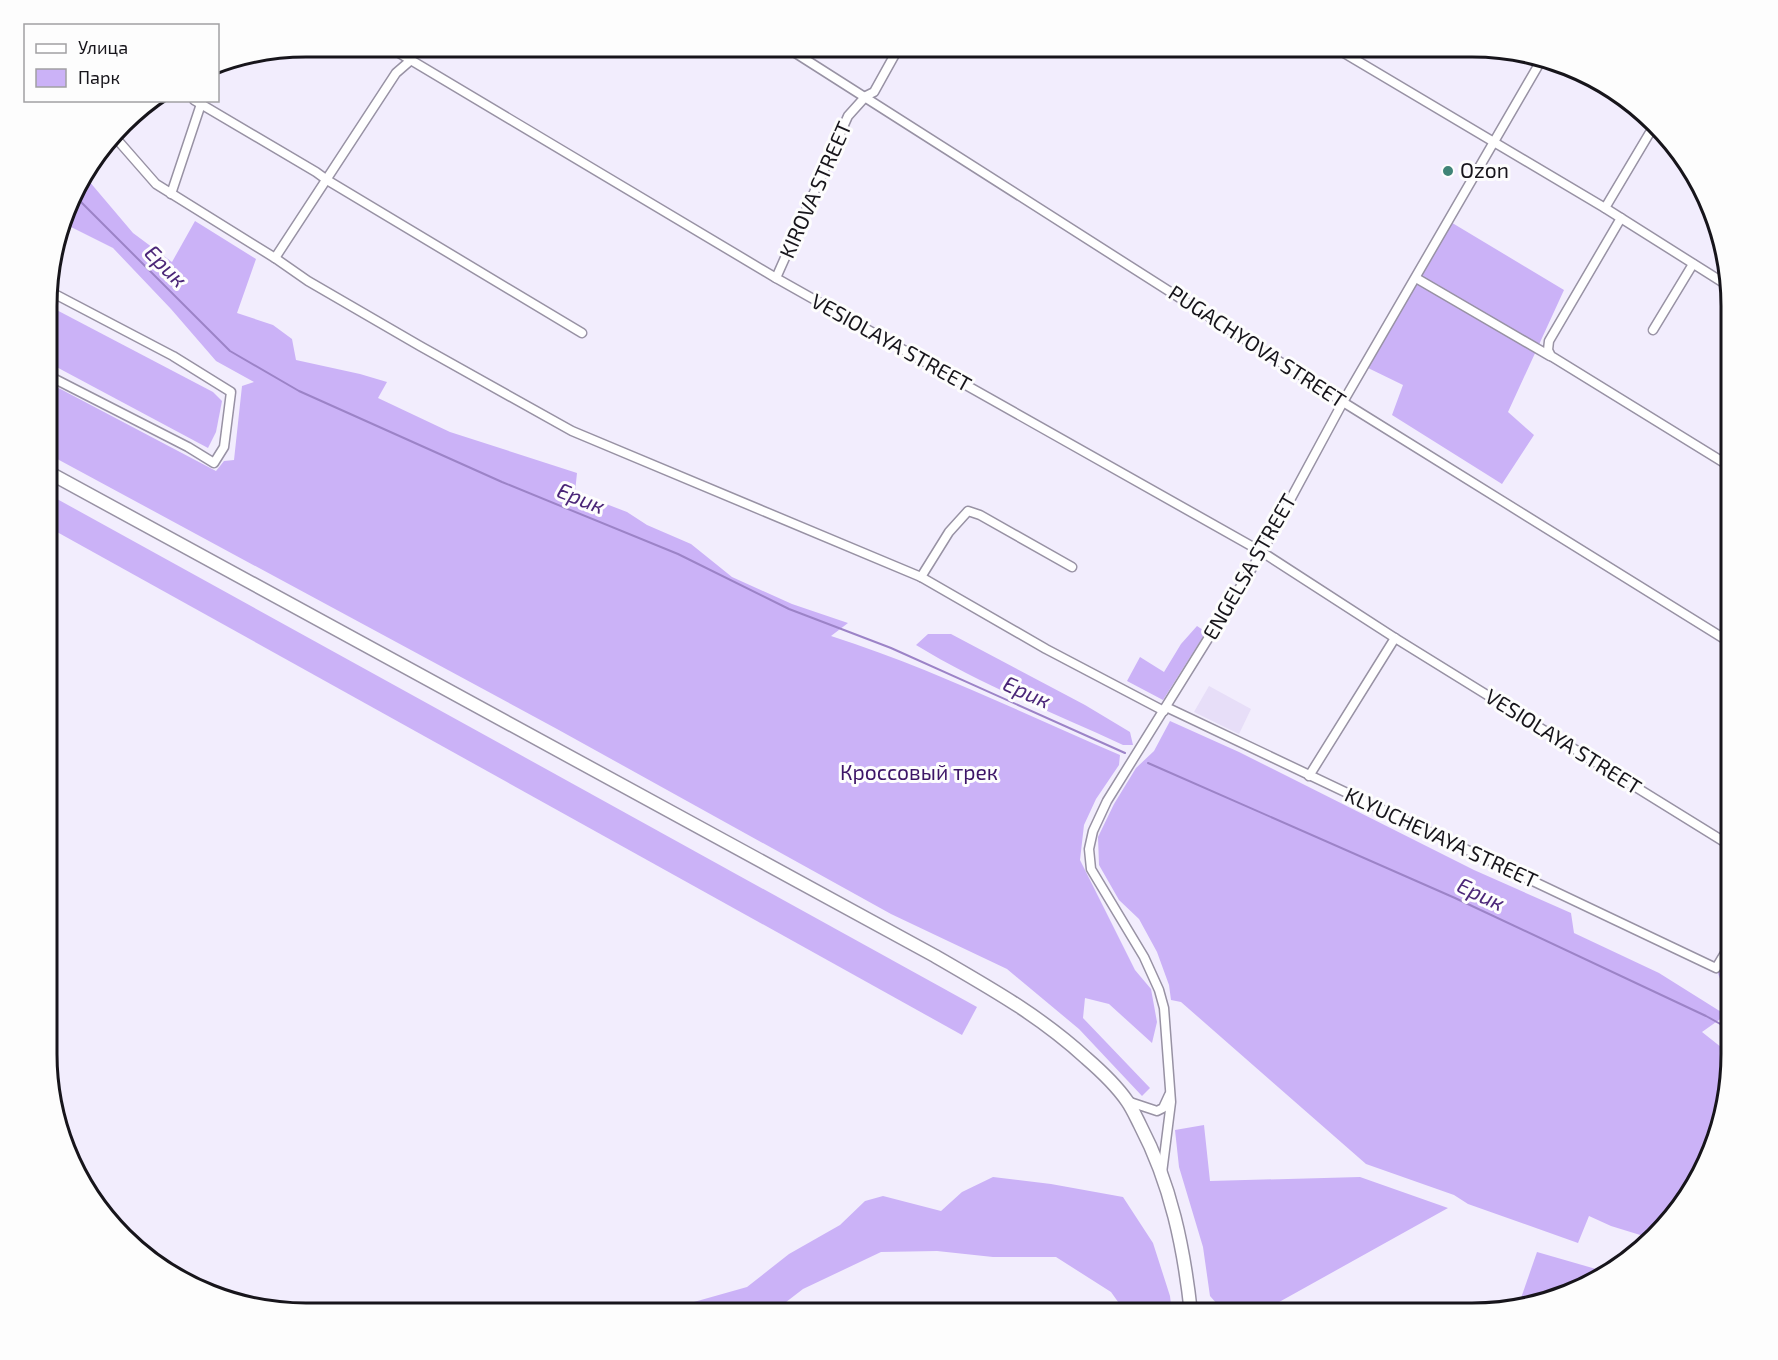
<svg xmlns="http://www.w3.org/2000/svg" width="1778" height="1360" font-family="'Exo 2',sans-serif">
  <rect width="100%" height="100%" fill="#f2edfd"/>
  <!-- built -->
  <path fill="#e7def8" d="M1209 686 1251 709 1239 734 1194 712Z"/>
  <!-- green -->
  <g fill="#cbb2f7">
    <path d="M83 174 133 233 172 262 195 221 256 259 237 313 273 325 292 339 296 360 360 374 387 382 378 398 450 432 577 473 575 492 627 512 647 525 691 544 732 577 792 604 848 623 831 636C931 668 1024 714 1120 755L1119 765 1096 799 1084 825 1080 860 1135 970 1151 989 1157 1022 1152 1043 1109 1004 1085 998 1083 1018 1150 1088 1142 1096 1079 1029 1007 969 891 914 557 729 48 454 49 383 216 471 224 461 234 460 242 386 254 382 216 361 171 309 113 248 65 224Z"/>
    <path d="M1449 221 1564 290 1508 412 1534 435 1502 484 1392 415 1403 385 1364 366Z"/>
    <path d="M49 306 213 392 222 401 216 432 208 448 49 363Z"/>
    <path d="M48 494 977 1007 962 1035 48 527Z"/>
    <path d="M1197 626 1206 632 1163 700 1127 681 1140 657 1164 672 1181 644Z"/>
    <path d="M928 634H951L1085 705 1130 732 1133 745H1123C1054 713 981 685 916 645Z"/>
    <path d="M1170 721 1239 752 1474 870 1571 913 1574 933 1659 973 1726 1015 1702 1032 1731 1055V1071L1712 1153 1667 1225 1650 1238 1611 1226 1589 1216 1578 1243 1468 1204 1454 1195 1366 1164 1181 1002 1171 1000 1169 985 1157 952 1139 919 1119 900 1099 865 1098 837 1114 804 1136 768 1154 751Z"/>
    <path d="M1731 943V1002L1728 1000 1716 968Z"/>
    <path d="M1204 1125 1210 1181 1360 1177 1448 1208 1272 1306 1271 1313H1225L1210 1296 1203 1247 1179 1167 1175 1130Z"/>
    <path d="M993 1177 1051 1184 1123 1197 1153 1243 1170 1296 1172 1313H1126L1111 1292 1056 1257H993L937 1251 881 1252 803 1289 777 1309 776 1313H642L662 1311 747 1287 789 1254 840 1225 865 1201 883 1196 941 1211 962 1192Z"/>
    <path d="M1537 1252 1596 1269 1597 1279 1586 1287 1527 1301 1521 1298Z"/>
  </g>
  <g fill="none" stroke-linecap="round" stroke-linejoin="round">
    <!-- stream -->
    <g stroke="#9c83c7" stroke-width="2">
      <path d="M75 196 230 351 299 391 502 482 678 554 789 609 891 648 1125 753"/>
      <path d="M1148 763 1455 898 1706 1016 1731 1030"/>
    </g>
    <defs>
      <g id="minor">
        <path d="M389 47 776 278 1262 552 1395 638 1731 846"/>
        <path d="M786 47 1343 402 1731 643"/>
        <path d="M1334 47 1605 208 1727 285"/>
        <path d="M194 100 316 172 327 180 582 333"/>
        <path d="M114 136 156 184 275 258 396 73 411 60"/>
        <path d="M171 194 202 101"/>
        <path d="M1605 208 1649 134 1656 128"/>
        <path d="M1621 218 1549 341 1548 350 1551 356 1731 467"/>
        <path d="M275 258 308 281 420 346 572 431 921 577 1046 649 1164 711"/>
        <path d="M776 278 848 116 866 96 874 92 899 47"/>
        <path d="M1416 278 1550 356"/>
        <path d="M1653 330 1693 264"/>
        <path d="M49 376 188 447 214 463 224 447 231 392 173 356 49 291"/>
        <path d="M921 577 949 532 968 511 980 515 1072 567"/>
        <path d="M1166 707 1716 968 1731 943"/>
        <path d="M1309 776 1395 638"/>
        <path d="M1127 1101 1157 1111 1163 1108 1169 1095"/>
        <path d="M1162 1173 1171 1102 1164 1008 1159 990 1144 957 1091 869 1089 849 1093 831 1107 801 1262 552 1343 402 1542 59"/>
      </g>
      <path id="highway" d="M48 472 935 956C990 988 1039 1015 1086 1058 1101 1071 1116 1085 1127 1101 1132 1108 1136 1117 1140 1125 1171 1184 1184 1248 1191 1313"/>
    </defs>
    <!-- minor casing -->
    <use href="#minor" stroke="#9892a4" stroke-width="11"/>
    <!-- highway casing -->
    <use href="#highway" stroke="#9892a4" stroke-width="15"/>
    <!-- minor -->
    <use href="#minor" stroke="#fff" stroke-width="8"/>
    <!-- highway -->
    <use href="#highway" stroke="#fff" stroke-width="12"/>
  </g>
  <!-- markers -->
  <circle fill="#408477" stroke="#fdfdfd" stroke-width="2" cx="1448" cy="171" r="6"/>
  <g text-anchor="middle" stroke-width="6" stroke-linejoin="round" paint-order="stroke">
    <!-- poi labels -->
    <g font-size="21" fill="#17151b" stroke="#fdfdfd" text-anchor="start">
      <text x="1460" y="178">Ozon</text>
    </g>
    <!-- street labels -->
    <g font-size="21" fill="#17151b" stroke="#fdfdfd">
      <text transform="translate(816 190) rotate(-66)" y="7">KIROVA STREET</text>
      <text transform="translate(891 343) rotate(29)" y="7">VESIOLAYA STREET</text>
      <text transform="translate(1257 347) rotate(33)" y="7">PUGACHYOVA STREET</text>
      <text transform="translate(1250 567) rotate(-60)" y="7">ENGELSA STREET</text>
      <text transform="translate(1563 742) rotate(32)" y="7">VESIOLAYA STREET</text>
      <text transform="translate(1441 838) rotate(25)" y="7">KLYUCHEVAYA STREET</text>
    </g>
    <!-- park labels -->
    <g font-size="21" fill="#3d1567" stroke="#fdfdfd">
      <text x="919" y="780">Кроссовый трек</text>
    </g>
    <!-- water labels -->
    <g font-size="22" font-style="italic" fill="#4b2678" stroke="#fdfdfd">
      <text transform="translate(166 266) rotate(45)" y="8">Ерик</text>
      <text transform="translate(581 498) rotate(22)" y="8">Ерик</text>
      <text transform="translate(1027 692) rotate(24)" y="8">Ерик</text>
      <text transform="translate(1481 894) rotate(25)" y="8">Ерик</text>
    </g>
  </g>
  <!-- crop -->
  <path d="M0 0H1778V1360H0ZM306 57H1472A249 249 0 0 1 1721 306V1054A249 249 0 0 1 1472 1303H306A249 249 0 0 1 57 1054V306A249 249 0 0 1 306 57Z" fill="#fdfdfd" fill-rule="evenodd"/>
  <path fill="none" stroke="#17151b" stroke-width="3" d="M306 57H1472A249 249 0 0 1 1721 306V1054A249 249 0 0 1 1472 1303H306A249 249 0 0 1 57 1054V306A249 249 0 0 1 306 57Z"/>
  <!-- legend -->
  <rect x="24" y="24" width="195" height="78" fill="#fdfdfd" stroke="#a1a0a3" stroke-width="1.5"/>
  <rect x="36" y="44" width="30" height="9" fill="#ffffff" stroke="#a1a0a3" stroke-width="1.5"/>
  <text x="78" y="54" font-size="18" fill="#17151b">Улица</text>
  <rect x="36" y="69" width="30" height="18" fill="#cbb2f7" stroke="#a1a0a3" stroke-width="1.5"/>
  <text x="78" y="84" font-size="18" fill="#17151b">Парк</text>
</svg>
